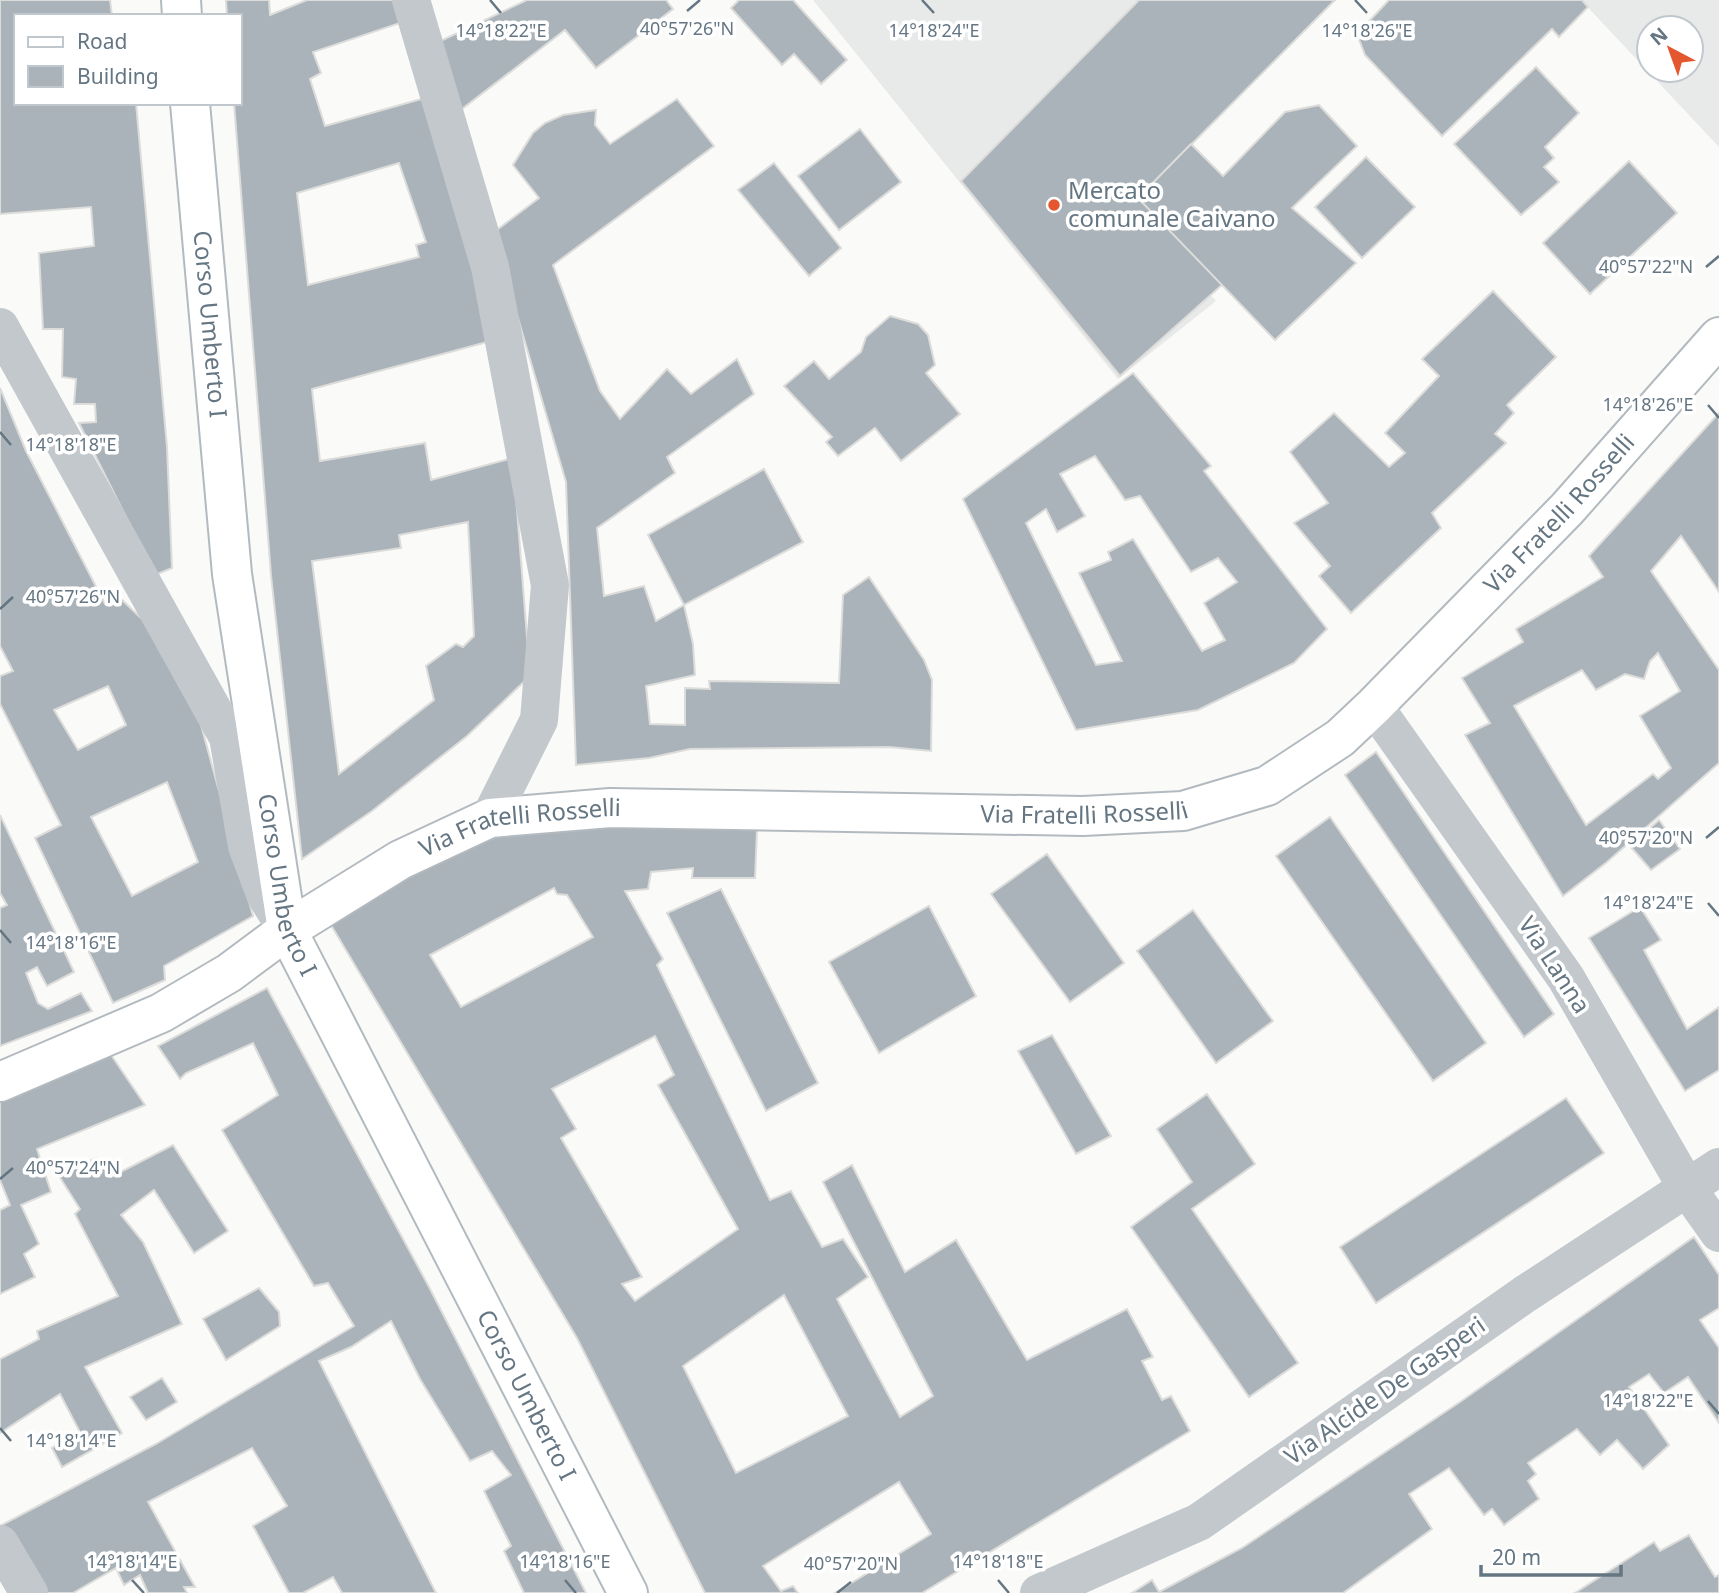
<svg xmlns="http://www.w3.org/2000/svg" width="1719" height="1593" font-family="'Noto Sans',sans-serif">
  <rect width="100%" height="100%" fill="#fafaf8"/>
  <!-- built -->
  <g fill="#e8e9e9" fill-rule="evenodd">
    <path d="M813 0H1152L1043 108 1216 301 1118 379Z"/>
    <path d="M1581 0H1719V147ZM1649 28H1691V70H1649Z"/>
  </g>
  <!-- building -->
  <g fill="#aab3b9" stroke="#dcdcda" stroke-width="2" fill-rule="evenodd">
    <path d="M0 0H110L112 16H16V103H136L167 447 172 568 155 575 79 423 96 422 95 404H74L76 379 62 377 63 329H43L39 253 94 246 91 207 0 214Z"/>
    <path d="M226 0H269L270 15 307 0H398L406 21 313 52 321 73 310 79 325 126 425 98 502 338 312 389 320 461 425 443 431 480 513 458 530 676 467 736 372 811 302 859 271 575 234 103H240V16H227ZM399 163 426 242 416 245 419 257 308 285 297 193ZM468 522 474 636 463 647 456 644 426 666 434 700 339 774 312 561 401 548 399 535Z"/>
    <path d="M527 0H666L673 9 596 68 565 30 454 115 432 45Z"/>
    <path d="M739 0H793L847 60 821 84 794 54 782 65 731 8Z"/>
    <path d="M1139 0H1335L1138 198 1223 284 1120 376 961 181Z"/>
    <path d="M1389 0H1582L1588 7 1559 37 1552 29 1442 136 1365 55 1357 34Z"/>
    <path d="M1536 67 1579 113 1545 147 1554 158 1544 167 1559 182 1521 215 1454 144Z"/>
    <path d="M677 99 714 146 553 265 600 391 620 419 667 369 691 394 737 359 754 394 667 457 675 473 597 528 604 596 644 586 656 621 684 605 693 644 695 675 646 686 650 724 685 725V688L710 689 709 681 839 683 843 595 869 577 924 660 932 680 931 751 889 747 690 749 649 758 576 765 566 482 493 233 539 198 513 165 533 133 545 123 563 115 596 110 595 125 610 144Z"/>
    <path d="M1319 105 1357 146 1292 208 1356 263 1275 340 1138 198 1191 144 1223 176 1285 112Z"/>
    <path d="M860 129 901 182 839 230 798 176Z"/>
    <path d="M1366 157 1415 207 1362 258 1315 207Z"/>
    <path d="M1629 161 1677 213 1590 294 1543 243Z"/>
    <path d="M774 163 841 248 809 276 738 190Z"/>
    <path d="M1493 291 1556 357 1507 405 1514 413 1495 434 1506 443 1432 513 1441 528 1351 613 1319 576 1330 566 1294 523 1328 503 1290 452 1334 413 1389 467 1405 453 1385 433 1439 376 1422 359Z"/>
    <path d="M890 316 918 324 928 335 935 365 926 373 960 414 901 461 875 428 838 456 826 442 832 437 784 386 814 361 829 379 861 352 866 337Z"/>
    <path d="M1133 373 1211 466 1204 471 1327 629 1294 663 1198 710 1076 730 963 499ZM1095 456 1125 500 1140 496 1191 572 1218 558 1237 582 1204 603 1225 640 1202 651 1133 539 1108 552 1111 560 1079 573 1122 661 1096 665 1026 523 1046 509 1057 532 1085 516 1060 474Z"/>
    <path d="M0 388 26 451 105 604 121 599 144 621 201 725 253 916 164 966 165 980 113 1003 35 838 61 825 0 704V676L13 671 0 646ZM108 686 126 725 78 750 54 710ZM167 782 198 862 132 896 91 817Z"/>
    <path d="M1719 413V592L1681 536 1651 571 1719 670V763L1607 862 1563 896 1465 735 1490 723 1462 678 1523 642 1516 629 1603 577 1589 556ZM1658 653 1680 691 1640 716 1671 768 1658 779 1653 774 1586 825 1514 706 1582 670 1596 690 1625 674 1644 679 1650 661Z"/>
    <path d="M764 469 803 542 684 605 648 535Z"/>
    <path d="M1376 752 1554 1014 1524 1037 1345 775Z"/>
    <path d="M0 815 74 972 47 986 37 967 26 973 38 1003 48 1009 81 993 92 1011 0 1046V908L7 905 0 893Z"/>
    <path d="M1330 817 1486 1043 1433 1081 1276 856Z"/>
    <path d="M1659 820 1680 849 1651 870 1630 846Z"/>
    <path d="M533 822 757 830 755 878H692L693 868 651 872 648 889 625 891 663 959 657 965 770 1200 791 1191 822 1247 843 1239 868 1277 837 1299 900 1417 933 1396 823 1182 852 1165 905 1272 956 1240 1027 1360 1127 1309 1153 1357 1142 1361 1162 1400 1171 1396 1190 1431 922 1593H835L931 1534 899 1482 763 1566 781 1591 793 1586 798 1593H705L577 1338 328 920 460 850ZM554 888 557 894 567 895 593 937 461 1007 430 955ZM655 1036 674 1075 658 1085 738 1229 635 1301 622 1284 642 1277 561 1138 576 1129 552 1089ZM784 1295 848 1416 736 1473 683 1366Z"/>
    <path d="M1047 854 1124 963 1070 1002 991 894Z"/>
    <path d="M721 889 818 1083 766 1111 667 913Z"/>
    <path d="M929 906 976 996 879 1053 829 962Z"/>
    <path d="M1640 907 1661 940 1644 950 1687 1029 1719 1007V1070L1685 1091 1589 938Z"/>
    <path d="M1193 910 1273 1021 1216 1063 1137 951Z"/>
    <path d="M267 988 429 1287 586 1593H524L504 1551 511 1546 484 1491 511 1475 492 1451 470 1461 420 1379 391 1321 351 1347 319 1361 436 1593H342L333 1577 303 1593H289L253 1526 287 1506 252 1448 148 1502 195 1587H184L187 1593H148L140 1575 124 1585 116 1568 73 1593H43L0 1526 156 1444 354 1326 328 1283 314 1286 222 1130 278 1095 253 1043 186 1073 180 1079 158 1046Z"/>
    <path d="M1052 1035 1111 1136 1076 1154 1018 1051Z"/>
    <path d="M107 1049 145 1105 37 1149 51 1192 21 1205 39 1244 24 1254 35 1277 0 1294V1210L10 1205 0 1180V1088Z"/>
    <path d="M1207 1094 1255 1164 1192 1209 1298 1363 1249 1397 1131 1227 1192 1182 1157 1129Z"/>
    <path d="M1566 1098 1604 1153 1376 1303 1340 1247Z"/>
    <path d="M173 1145 228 1231 194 1253 154 1190 121 1215 143 1242 182 1324 85 1367 122 1433 62 1467 52 1448 80 1432 60 1394 0 1433V1359L39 1339 37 1331 118 1296 75 1214 80 1209 59 1176 96 1158 111 1177Z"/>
    <path d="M1694 1237 1719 1275V1308L1700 1320 1719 1348V1423L1688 1377 1664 1393 1649 1374 1629 1387 1669 1445 1643 1469 1617 1440 1600 1455 1577 1429 1528 1463 1536 1474 1528 1481 1539 1499 1504 1525 1492 1509 1484 1515 1449 1468 1409 1494 1432 1529 1343 1593H1132L1152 1580 1159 1592 1242 1548 1460 1402Z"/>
    <path d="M259 1288 279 1312 280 1326 226 1360 203 1319Z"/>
    <path d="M162 1378 177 1402 146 1420 130 1397Z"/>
    <path d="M1689 1535 1715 1577 1719 1575V1593H1575L1654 1542 1660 1551Z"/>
  </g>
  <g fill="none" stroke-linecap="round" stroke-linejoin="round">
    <defs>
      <g id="secondary">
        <path d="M181 0 182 16"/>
        <path id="s1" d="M190 103 232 574 287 930 628 1593"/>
        <path id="s2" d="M0 1082 161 1013 229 973 287 930 400 860 490 818 610 808 1083 816 1183 811 1267 786 1340 738 1374 706 1567 509 1719 337"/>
      </g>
    </defs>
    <!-- secondary casing -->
    <use href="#secondary" stroke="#b3babf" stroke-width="42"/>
    <!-- street -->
    <g stroke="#c3c8cc" stroke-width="38">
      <path d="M411 0 490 267 550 585 539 720 490 818"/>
      <path d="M0 327 228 737 247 846 265 894 284 925"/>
      <path d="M1374 706 1566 978 1687 1188 1719 1233"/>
      <path d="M0 1544 29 1593"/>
      <path d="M1039 1593 1199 1522 1525 1294 1719 1167"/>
    </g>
    <!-- secondary -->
    <use href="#secondary" stroke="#fff" stroke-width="38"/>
  </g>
  <!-- ticks -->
  <path fill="none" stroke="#657683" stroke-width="2.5" d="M490 0 501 13M922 0 934 13M1355 0 1367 13M687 11 700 0M1706 267 1719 256M1708 405 1719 418M0 432 11 445M0 609 13 597M1706 838 1719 827M1708 903 1719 916M0 930 11 943M0 1179 13 1168M1708 1401 1719 1414M0 1428 11 1441M132 1580 144 1593M565 1580 576 1593M998 1580 1009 1593M837 1593 851 1582"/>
  <!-- markers -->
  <circle fill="#e4572e" stroke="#fff" stroke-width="2.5" cx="1054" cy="205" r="7"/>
  <g text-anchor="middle" stroke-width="7" stroke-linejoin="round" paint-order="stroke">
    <!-- poi labels -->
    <g font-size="24" fill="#657683" stroke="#fff" text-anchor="start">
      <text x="1068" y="199">Mercato<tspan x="1068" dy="28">comunale Caivano</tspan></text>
    </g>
    <!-- street labels -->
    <g font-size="24" fill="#657683" stroke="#fff">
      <text dy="8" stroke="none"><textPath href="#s1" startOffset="222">Corso Umberto I</textPath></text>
      <text dy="8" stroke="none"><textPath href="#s2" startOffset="1741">Via Fratelli Rosselli</textPath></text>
      <text dy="8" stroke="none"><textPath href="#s2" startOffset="1153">Via Fratelli Rosselli</textPath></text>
      <text dy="8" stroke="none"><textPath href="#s2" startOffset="586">Via Fratelli Rosselli</textPath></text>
      <text dy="8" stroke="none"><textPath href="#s1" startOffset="789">Corso Umberto I</textPath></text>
      <text transform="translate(1554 965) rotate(57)" y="8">Via Lanna</text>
      <text transform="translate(1385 1391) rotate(-35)" y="8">Via Alcide De Gasperi</text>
      <text dy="8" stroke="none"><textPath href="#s1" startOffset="1356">Corso Umberto I</textPath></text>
    </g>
  </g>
  <g font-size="18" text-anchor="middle" fill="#657683" stroke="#fff" stroke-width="7" stroke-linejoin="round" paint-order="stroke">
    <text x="687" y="35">40°57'26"N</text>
    <text x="501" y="37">14°18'22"E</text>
    <text x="934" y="37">14°18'24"E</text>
    <text x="1367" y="37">14°18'26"E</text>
    <text x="1646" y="273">40°57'22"N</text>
    <text x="1648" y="411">14°18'26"E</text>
    <text x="71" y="451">14°18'18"E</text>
    <text x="73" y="603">40°57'26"N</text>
    <text x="1646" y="844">40°57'20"N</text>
    <text x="1648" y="909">14°18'24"E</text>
    <text x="71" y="949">14°18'16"E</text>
    <text x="73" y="1174">40°57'24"N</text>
    <text x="1648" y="1407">14°18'22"E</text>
    <text x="71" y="1447">14°18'14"E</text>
    <text x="132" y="1568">14°18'14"E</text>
    <text x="565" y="1568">14°18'16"E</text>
    <text x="998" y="1568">14°18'18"E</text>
    <text x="851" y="1570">40°57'20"N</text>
  </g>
  <!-- legend -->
  <rect x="14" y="14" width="228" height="91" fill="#ffffff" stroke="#c1c8cd" stroke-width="2"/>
  <rect x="28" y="37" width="35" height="10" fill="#ffffff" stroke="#c1c8cd" stroke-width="2"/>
  <text x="77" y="49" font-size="21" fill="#657683">Road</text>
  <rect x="28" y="66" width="35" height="21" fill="#aab3b9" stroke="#c1c8cd" stroke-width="2"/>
  <text x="77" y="84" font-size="21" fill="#657683">Building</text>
  <!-- north arrow -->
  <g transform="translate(1670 49) rotate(319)"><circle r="33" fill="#ffffff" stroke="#c1c8cd" stroke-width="2"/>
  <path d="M0-5L12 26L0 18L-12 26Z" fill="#e4572e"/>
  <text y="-10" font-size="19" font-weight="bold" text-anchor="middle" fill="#657683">N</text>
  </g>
  <!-- scale -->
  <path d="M1481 1565v10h140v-10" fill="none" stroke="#657683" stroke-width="3.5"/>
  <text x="1492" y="1565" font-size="21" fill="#657683" stroke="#ffffff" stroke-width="5" paint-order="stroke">20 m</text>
</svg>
